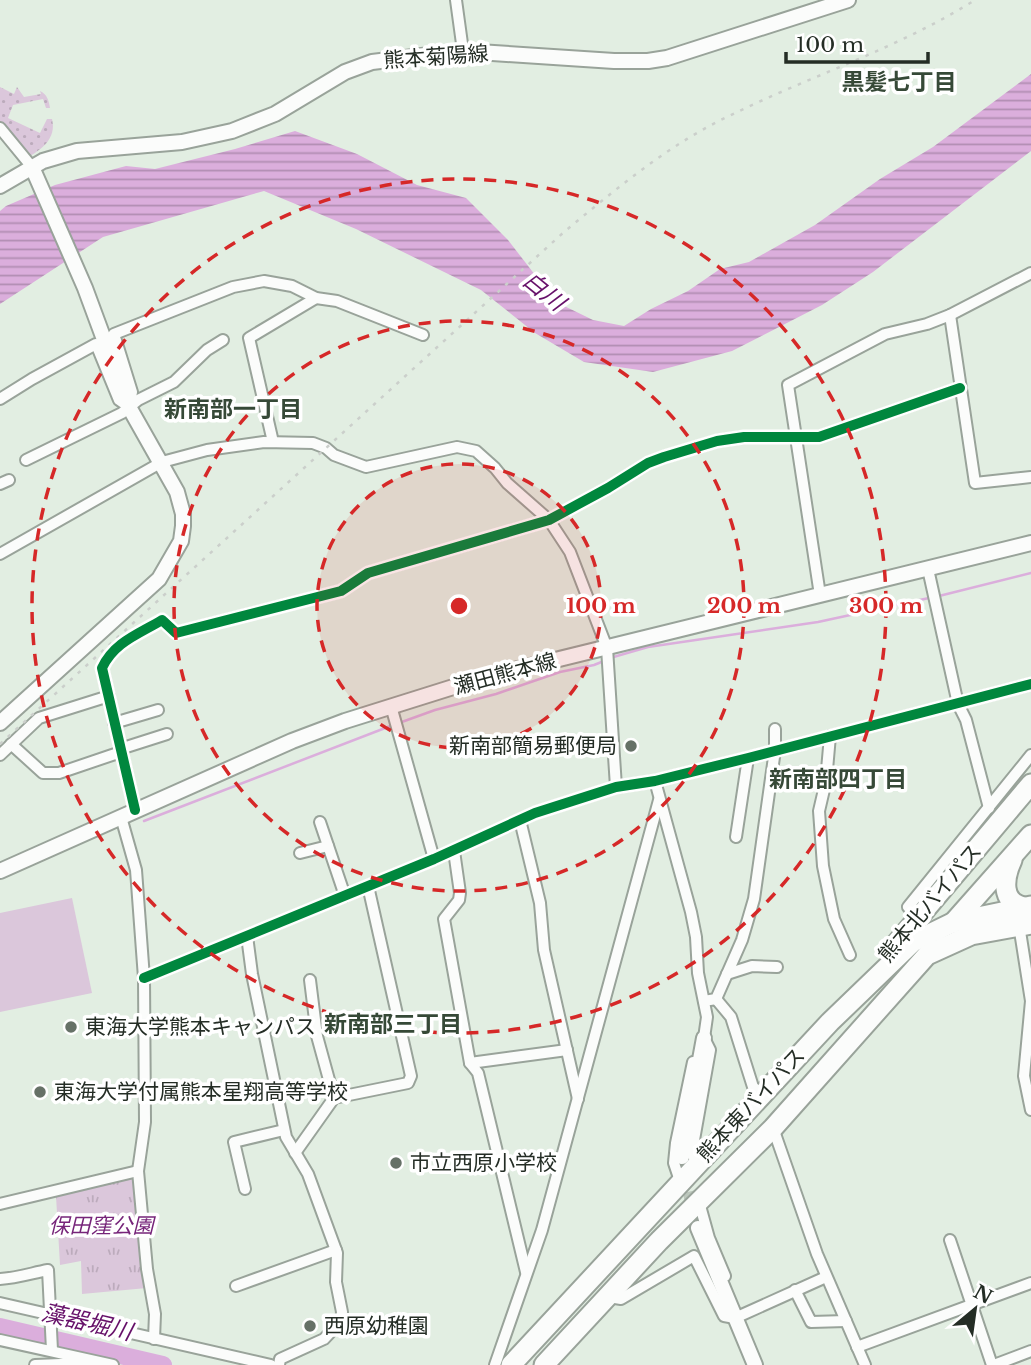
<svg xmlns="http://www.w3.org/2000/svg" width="1031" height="1365" font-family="'Libre Baskerville','Noto Sans JP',serif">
  <defs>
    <pattern id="grass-dots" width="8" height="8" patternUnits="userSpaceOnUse" patternTransform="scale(1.75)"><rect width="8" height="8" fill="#dbc7db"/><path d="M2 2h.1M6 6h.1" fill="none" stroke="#bcabbc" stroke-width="1.8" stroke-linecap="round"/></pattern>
    <pattern id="park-tufts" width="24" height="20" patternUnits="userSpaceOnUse" patternTransform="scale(1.75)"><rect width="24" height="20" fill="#dbc7db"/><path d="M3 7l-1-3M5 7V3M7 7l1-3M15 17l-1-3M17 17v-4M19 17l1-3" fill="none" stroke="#bcabbc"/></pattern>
    <pattern id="water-rules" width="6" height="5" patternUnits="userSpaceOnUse" patternTransform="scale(1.75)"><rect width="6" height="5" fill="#dbaedc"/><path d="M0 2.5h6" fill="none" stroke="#b18eb2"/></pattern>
  </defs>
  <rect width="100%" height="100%" fill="#e2eee2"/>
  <!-- grass -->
  <path fill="url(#grass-dots)" d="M0 87 14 94 17 87 24 97 41 94 40 91C47 94 49 101 50 108H46L43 99 13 105 8 118 40 133 47 119H52C57 139 41 150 25 159L6 127 0 122Z"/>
  <!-- park -->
  <path fill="url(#park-tufts)" d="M130 1178 136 1182 147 1288 82 1294 81 1261 60 1265 56 1196Z"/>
  <!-- pitch -->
  <path fill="#dbc7db" d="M72 898 92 993 0 1012V913Z"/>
  <!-- water -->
  <path fill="url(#water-rules)" d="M1031 74V151L873 272 822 305 732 351 653 372 584 362 535 333 481 290 356 229 264 191 103 237 0 304V211L6 206 55 185 126 166 155 169 235 149 295 131 357 154 417 185 466 198 508 240 556 302 593 320 624 326 651 309 688 291 720 269 749 262 815 225 880 179 933 147Z"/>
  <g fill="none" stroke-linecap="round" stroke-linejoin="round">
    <!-- stream -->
    <g stroke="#dbaedc" stroke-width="2.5">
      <path d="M939 596 1031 573"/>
      <path d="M610 658 648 647 818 622 929 598"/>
      <path d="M399 723 435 710 496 694 560 672 594 665 604 661"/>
      <path d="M144 821 393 725"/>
    </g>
    <!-- river -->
    <path stroke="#dbaedc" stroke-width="18" d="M0 1327 163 1365"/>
    <!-- secondary-tunnel -->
    <path stroke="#bcc7bc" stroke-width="14" stroke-dasharray="14 7" stroke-linecap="butt" d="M685 1171 698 1228"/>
    <defs>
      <g id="street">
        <path d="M456 0 463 51"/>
        <path d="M0 128 32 167"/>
        <path d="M950 315 975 483 1031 477"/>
        <path d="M0 399 32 379 96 344 119 400 129 407 132 392 114 334 233 287 264 281 292 286 316 298 337 301 423 335"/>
        <path d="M273 442 249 338 316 298"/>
        <path d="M26 460 122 413 138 400 174 382 207 350 223 340"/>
        <path d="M0 484 9 480"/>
        <path d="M0 554 162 462 207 450 264 442 313 443 326 448 334 455 366 467 457 447 476 451 495 468 507 483 549 520 570 552 607 648 616 787"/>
        <path d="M928 569 958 704 966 720 989 808"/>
        <path d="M820 595 788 385 885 334 927 324 950 315 1031 273"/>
        <path d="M391 706 434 859"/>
        <path d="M114 723 158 710"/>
        <path d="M830 736 826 781 819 811 823 866 834 919 850 955"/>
        <path d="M11 744 43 773H59L121 752"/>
        <path d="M120 749 167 734"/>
        <path d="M0 755 39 718 109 696"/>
        <path d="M655 781 691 912 696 937 698 973 707 1017 704 1038 710 1050 692 1151 696 1165"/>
        <path d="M135 810 102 668C114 642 139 634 162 620L176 633 341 591 368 573 549 520 608 488 648 463 664 457 717 441 744 437H819L960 388"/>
        <path d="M121 817 136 870 144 978 145 1122 138 1171 147 1269 155 1314 154 1339"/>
        <path d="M520 820 540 903 544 950 578 1099"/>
        <path d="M320 822 345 896"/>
        <path d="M736 837 748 758"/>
        <path d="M454 851 460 893 459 900 444 919 470 1063 478 1073 526 1272"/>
        <path d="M300 853 328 846"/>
        <path d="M918 918 908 907 1031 755"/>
        <path d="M1019 925 1031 1001 1024 1076 1031 1110"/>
        <path d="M247 936 252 974 286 1137 308 1174 337 1253 336 1282 342 1312 341 1321 324 1339 280 1359 279 1365"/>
        <path d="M727 974 752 966 777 967"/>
        <path d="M144 978 434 859 535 813 616 787 655 781 748 758 1031 684"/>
        <path d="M310 980 317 1036 334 1098"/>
        <path d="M716 999 731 1017 753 1087 762 1094"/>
        <path d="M704 1001 716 999 742 940 754 899 775 750V729"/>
        <path d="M470 1063 567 1050"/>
        <path d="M773 1128 817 1254 865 1365"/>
        <path d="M295 1153 334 1098 408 1083 411 1076 368 886"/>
        <path d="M680 1181 674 1163 676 1143 693 1062"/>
        <path d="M245 1189 234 1142 284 1130"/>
        <path d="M699 1202 709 1238 725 1276"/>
        <path d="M0 1204 138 1171"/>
        <path d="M950 1240 992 1365"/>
        <path d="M0 1279C17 1278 32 1273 48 1270L52 1350"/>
        <path d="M236 1286 336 1250"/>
        <path d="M795 1290 811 1322 846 1321"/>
        <path d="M609 1297 621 1299 694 1256 724 1316 735 1318 826 1277"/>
        <path d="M0 1303 271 1365"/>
        <path d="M0 1340 113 1365"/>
        <path d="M857 1347 1031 1283"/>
        <path d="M35 1365 88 1363"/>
        <path d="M495 1365 542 1230 659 800"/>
        <path d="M994 1365 1031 1351"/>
      </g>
      <g id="secondary">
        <path d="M0 186 43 161 77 151 182 142 232 131 275 114 345 72 372 62 463 51 614 61H648L667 58 848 0"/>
        <path d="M0 723 159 579 181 541 183 526V514L177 492 129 407 85 288 32 167"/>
        <path d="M0 871 292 741 345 721 482 678 1031 543"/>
        <path d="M682 1157 704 1038"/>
        <path d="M698 1228 755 1365"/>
      </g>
      <g id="highway">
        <path d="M1012 860C1004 877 1000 903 1024 907"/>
        <path d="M953 923 1031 835"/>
        <path d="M892 949 1031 784"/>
        <path d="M511 1365 830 1022 913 942 954 922 1031 906"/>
        <path d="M544 1365 659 1241 773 1128 927 955 971 935 1031 924"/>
      </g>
    </defs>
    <!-- street casing -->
    <use href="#street" stroke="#99a39a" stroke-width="14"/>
    <!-- secondary casing -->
    <use href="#secondary" stroke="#99a39a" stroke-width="18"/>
    <!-- highway casing -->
    <use href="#highway" stroke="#99a39a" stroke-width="23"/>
    <!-- street -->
    <use href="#street" stroke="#fbfcfb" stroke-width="10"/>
    <!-- secondary -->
    <use href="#secondary" stroke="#fbfcfb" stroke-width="14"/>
    <!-- highway -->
    <use href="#highway" stroke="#fbfcfb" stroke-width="19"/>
    <!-- rail -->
    <path stroke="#cbcfcb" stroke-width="2.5" stroke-dasharray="3.5 7" stroke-linecap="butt" d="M0 744 564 232C616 189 668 145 729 116 810 76 899 48 975 0"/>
    <defs>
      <g id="cycleway">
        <path d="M135 810 102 668C114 642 139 634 162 620L176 633 341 591 368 573 549 520 608 488 648 463 664 457 717 441 744 437H819L960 388"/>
        <path d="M144 978 434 859 535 813 616 787 655 781 748 758 1031 684"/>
      </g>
    </defs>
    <!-- cycleway casing -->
    <use href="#cycleway" stroke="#fff" stroke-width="15"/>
    <!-- cycleway -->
    <use href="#cycleway" stroke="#00873e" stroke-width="10"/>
  </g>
  <!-- distance rings -->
  <circle cx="459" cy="606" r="142" fill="#d62828" fill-opacity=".12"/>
  <g fill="none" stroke="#d62828" stroke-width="3.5" stroke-dasharray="12 9">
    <circle cx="459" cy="606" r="142"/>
    <circle cx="459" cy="606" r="285"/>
    <circle cx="459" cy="606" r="427"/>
  </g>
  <!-- markers -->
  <g fill="#667167" stroke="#fff" stroke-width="2.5">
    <circle cx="631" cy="746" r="7"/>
    <circle cx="71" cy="1027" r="7"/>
    <circle cx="40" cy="1092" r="7"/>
    <circle cx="396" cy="1163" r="7"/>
    <circle cx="310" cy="1326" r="7"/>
  </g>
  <g text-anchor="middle" stroke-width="7" stroke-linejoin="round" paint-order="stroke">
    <!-- street labels -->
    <g font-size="21" fill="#242d25" stroke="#fff">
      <text transform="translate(436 57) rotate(-4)" y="7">熊本菊陽線</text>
      <text transform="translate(505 674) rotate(-15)" y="7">瀬田熊本線</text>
      <text transform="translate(930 903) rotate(-50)" y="7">熊本北バイパス</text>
      <text transform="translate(751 1105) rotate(-47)" y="7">熊本東バイパス</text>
    </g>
    <!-- poi labels -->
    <g font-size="21" fill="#242d25" stroke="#fff" text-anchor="start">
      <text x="617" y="753" text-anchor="end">新南部簡易郵便局</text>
      <text x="85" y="1034">東海大学熊本キャンパス</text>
      <text x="54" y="1099">東海大学付属熊本星翔高等学校</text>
      <text x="410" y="1170">市立西原小学校</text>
      <text x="324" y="1333">西原幼稚園</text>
    </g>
    <!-- park labels -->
    <g font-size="21" font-style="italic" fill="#762479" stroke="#fff">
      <text x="101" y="1233">保田窪公園</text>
    </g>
    <!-- neighbourhood labels -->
    <g font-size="23" font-weight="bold" fill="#364937" stroke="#fff">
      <text x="899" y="90">黒髪七丁目</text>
      <text x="233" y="417">新南部一丁目</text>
      <text x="838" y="787">新南部四丁目</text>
      <text x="393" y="1032">新南部三丁目</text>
    </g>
    <!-- water labels -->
    <g font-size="23" font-style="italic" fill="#661069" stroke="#fff">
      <text transform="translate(544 291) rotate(39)" y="8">白川</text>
      <text transform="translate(87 1322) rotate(13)" y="8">藻器堀川</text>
    </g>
  </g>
  <circle cx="459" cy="606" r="10" fill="#d62828" stroke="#fff" stroke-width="3.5"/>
  <g font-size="21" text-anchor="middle" font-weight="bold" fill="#d62828" stroke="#fff" stroke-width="7" stroke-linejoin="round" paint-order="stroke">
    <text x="601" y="613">100 m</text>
    <text x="744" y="613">200 m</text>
    <text x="886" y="613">300 m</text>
  </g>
  <!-- north arrow -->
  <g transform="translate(975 1309) rotate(29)" stroke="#ffffff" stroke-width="5" paint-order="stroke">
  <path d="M0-5L12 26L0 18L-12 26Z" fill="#242d25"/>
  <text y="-10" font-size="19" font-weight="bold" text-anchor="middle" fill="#242d25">N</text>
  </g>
  <!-- scale -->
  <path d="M786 52v10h142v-10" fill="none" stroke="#242d25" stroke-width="3.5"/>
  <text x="796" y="52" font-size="21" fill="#242d25" stroke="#ffffff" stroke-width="5" paint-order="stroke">100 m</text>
</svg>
